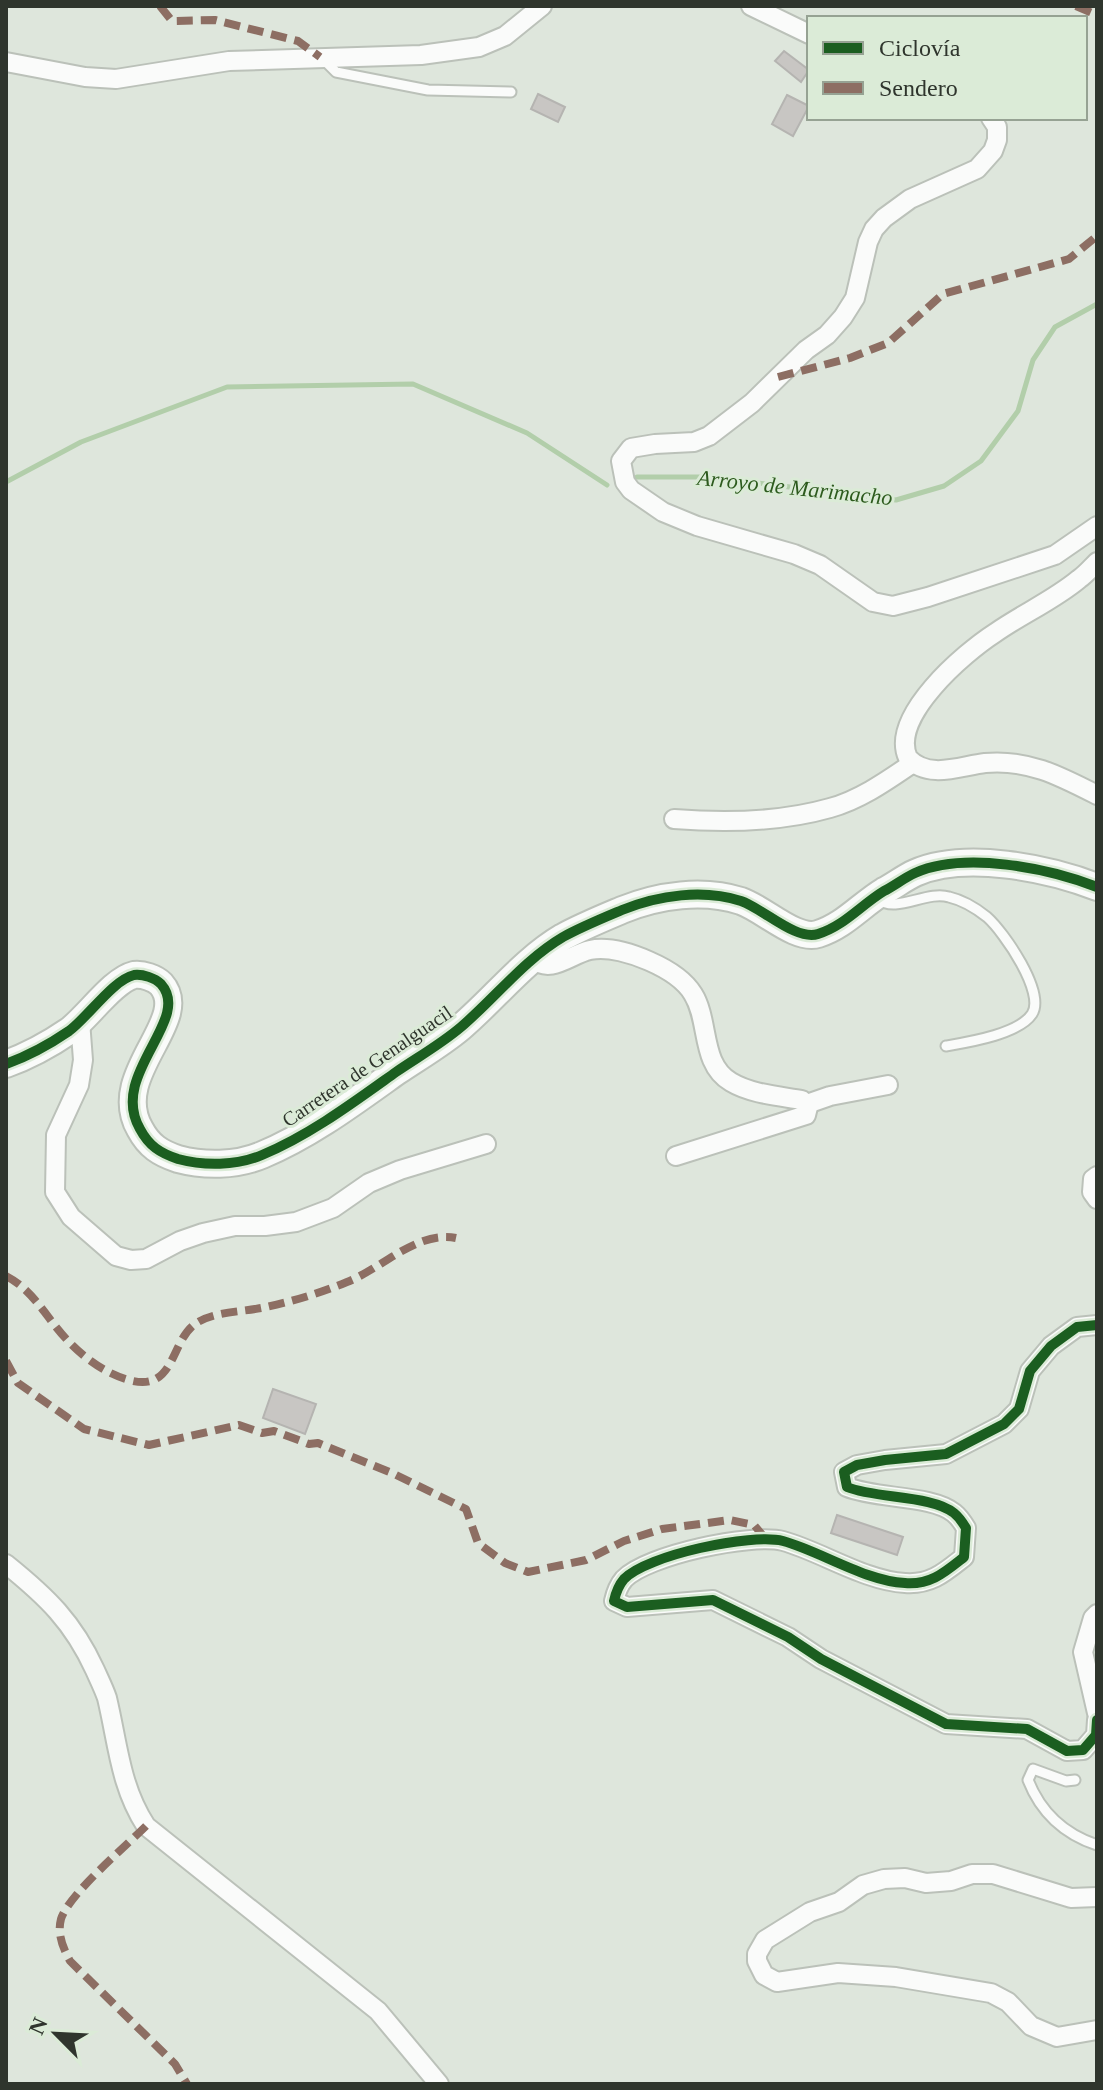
<svg xmlns="http://www.w3.org/2000/svg" width="1103" height="2090" font-family="Georgia,serif">
  <rect width="100%" height="100%" fill="#dee6dc"/>
  <g fill="none" stroke-linecap="round" stroke-linejoin="round">
    <!-- stream -->
    <g stroke="#b2ceaa" stroke-width="5">
      <path d="M637 477H708L896 500 944 486 981 461 1018 411 1033 360 1055 327 1097 304"/>
      <path d="M6 482 81 442 227 387 413 384 527 433 607 485"/>
    </g>
  </g>
  <!-- building -->
  <g fill="#c8c6c3" stroke="#b5b4b1" stroke-width="2">
    <path d="M784 51 809 70 801 82 775 61Z"/>
    <path d="M538 94 565 107 558 122 531 109Z"/>
    <path d="M787 95 809 106 793 136 772 124Z"/>
    <path d="M273 1389 316 1404 305 1434 263 1418Z"/>
    <path d="M837 1515 903 1537 897 1555 831 1533Z"/>
  </g>
  <g fill="none" stroke-linecap="round" stroke-linejoin="round">
    <defs>
      <g id="lane">
        <path d="M323 59 336 72 428 90 511 92"/>
        <path d="M878 899C896 914 927 890 949 897 962 900 977 909 987 917 1004 932 1046 993 1032 1014 1019 1034 969 1042 946 1046"/>
        <path d="M1075 1780 1066 1781 1033 1769 1028 1780C1041 1813 1064 1834 1097 1845"/>
      </g>
      <g id="street">
        <path d="M751 6 809 34"/>
        <path d="M6 62 85 77 116 79 229 61 421 55 479 47 505 36 542 6"/>
        <path d="M991 118 997 127V140L993 151 977 169 910 199 884 218 874 229 868 242 855 298 843 317 827 335 806 350 752 403 709 436 694 442 655 444 631 448 621 461 625 482 631 490 663 512 697 526 794 554 820 565 873 602 893 606 928 597 1055 555 1097 526"/>
        <path d="M1097 562C1091 568 1086 574 1079 579 1054 600 1022 614 995 633 964 653 889 717 908 758 929 780 960 766 985 763 1028 759 1060 776 1097 795"/>
        <path d="M674 819C725 823 781 822 830 808 860 800 888 780 913 763"/>
        <path d="M534 959C550 975 571 954 590 950 608 946 633 954 649 961 665 968 684 979 693 994 710 1021 700 1064 731 1082 751 1094 779 1096 802 1100L808 1107 806 1115 676 1156"/>
        <path d="M80 1021 83 1060 79 1085 56 1135 55 1192 71 1217 116 1256 131 1260 146 1259 180 1241 203 1233 235 1226H265L296 1222 333 1208 369 1183 400 1170 486 1144"/>
        <path d="M807 1104 830 1096 888 1085"/>
        <path d="M1097 1176 1093 1179 1092 1192 1097 1199"/>
        <path d="M1097 1325 1077 1327 1051 1346 1030 1371 1019 1409 1004 1424 946 1454 885 1460 857 1465 844 1472 847 1487C876 1499 932 1495 954 1513 959 1517 963 1523 966 1528L964 1557C945 1572 931 1585 905 1583 865 1581 820 1551 783 1541 751 1533 647 1555 624 1579 618 1586 616 1592 614 1601L627 1607 713 1600 788 1637 821 1659 946 1724 1027 1729 1067 1751 1083 1750 1096 1735 1097 1720"/>
        <path d="M6 1564C47 1597 73 1622 95 1670 99 1679 104 1689 107 1698 118 1744 120 1786 146 1826L378 2011 439 2084"/>
        <path d="M1097 1614 1093 1618 1083 1652 1097 1713"/>
        <path d="M1097 1897 1071 1898 993 1874H972L951 1881 926 1883 905 1878 884 1879 863 1885 839 1902 810 1912 765 1940 757 1954V1961L764 1975 777 1982 838 1973 896 1977 991 1993 1008 2002 1031 2026 1057 2037 1097 2030"/>
      </g>
      <path id="secondary" d="M6 1064C28 1056 50 1044 69 1031 88 1017 113 980 134 975 143 974 155 978 161 984 193 1020 108 1074 140 1129 149 1146 160 1153 178 1159 204 1166 236 1166 262 1155 310 1135 354 1102 396 1072 418 1057 441 1044 461 1027 495 998 524 960 563 937 581 927 603 918 622 910 659 895 703 889 741 901 764 909 796 941 818 934 844 926 861 905 884 891 894 886 904 878 915 873 965 851 1048 868 1097 887"/>
    </defs>
    <!-- lane casing -->
    <use href="#lane" stroke="#bbc1b9" stroke-width="13"/>
    <!-- street casing -->
    <use href="#street" stroke="#bbc1b9" stroke-width="22"/>
    <!-- secondary casing -->
    <use href="#secondary" stroke="#bbc1b9" stroke-width="30"/>
    <!-- lane -->
    <use href="#lane" stroke="#fafbfa" stroke-width="9"/>
    <!-- street -->
    <use href="#street" stroke="#fafbfa" stroke-width="18"/>
    <!-- secondary -->
    <use href="#secondary" stroke="#fafbfa" stroke-width="26"/>
    <!-- quiet -->
    <g stroke="#8d6e63" stroke-width="8" stroke-dasharray="16 8" stroke-linecap="butt">
      <path d="M160 6 172 21 215 20 298 41 320 57"/>
      <path d="M1076 6 1097 15"/>
      <path d="M778 377 850 358 888 343 943 294 1069 259 1097 236"/>
      <path d="M6 1276C29 1288 41 1308 56 1327 75 1351 100 1372 129 1380 175 1393 170 1342 195 1324 213 1311 245 1312 266 1307 294 1301 320 1293 347 1282 381 1269 418 1230 456 1238"/>
      <path d="M6 1361 18 1383 84 1429 149 1445 239 1425 262 1433 274 1431 309 1444 318 1443 392 1473 466 1509 478 1543 505 1563 528 1572 586 1560 624 1541 662 1529 730 1520 754 1525 765 1538"/>
      <path d="M146 1826C126 1846 69 1894 61 1919 57 1934 63 1948 70 1961L175 2064 187 2084"/>
    </g>
    <defs>
      <g id="cycleway">
        <path d="M6 1064C28 1056 50 1044 69 1031 88 1017 113 980 134 975 143 974 155 978 161 984 193 1020 108 1074 140 1129 149 1146 160 1153 178 1159 204 1166 236 1166 262 1155 310 1135 354 1102 396 1072 418 1057 441 1044 461 1027 495 998 524 960 563 937 581 927 603 918 622 910 659 895 703 889 741 901 764 909 796 941 818 934 844 926 861 905 884 891 894 886 904 878 915 873 965 851 1048 868 1097 887"/>
        <path d="M1097 1325 1077 1327 1051 1346 1030 1371 1019 1409 1004 1424 946 1454 885 1460 857 1465 844 1472 847 1487C876 1499 932 1495 954 1513 959 1517 963 1523 966 1528L964 1557C945 1572 931 1585 905 1583 865 1581 820 1551 783 1541 751 1533 647 1555 624 1579 618 1586 616 1592 614 1601L627 1607 713 1600 788 1637 821 1659 946 1724 1027 1729 1067 1751 1083 1750 1096 1735 1097 1720"/>
      </g>
    </defs>
    <!-- cycleway casing -->
    <use href="#cycleway" stroke="#dbebd7" stroke-width="15"/>
    <!-- cycleway -->
    <use href="#cycleway" stroke="#1b5e20" stroke-width="10"/>
  </g>
  <g text-anchor="middle" stroke-width="6" stroke-linejoin="round" paint-order="stroke">
    <!-- street labels -->
    <g font-size="20" fill="#2f352d" stroke="#dbebd7">
      <text transform="translate(367 1066) rotate(-34)" y="7">Carretera de Genalguacil</text>
    </g>
    <!-- water labels -->
    <g font-size="22" font-style="italic" fill="#2d5b1e" stroke="#dbebd7">
      <text transform="translate(795 487) rotate(6)" y="8">Arroyo de Marimacho</text>
    </g>
  </g>
  <!-- border -->
  <rect width="1103" height="2090" fill="none" stroke="#2f352d" stroke-width="16"/>
  <!-- legend -->
  <rect x="807" y="16" width="280" height="104" fill="#dbebd7" stroke="#96a293" stroke-width="2"/>
  <rect x="823" y="42" width="40" height="12" fill="#1b5e20" stroke="#96a293" stroke-width="2"/>
  <text x="879" y="56" font-size="24" fill="#2f352d">Ciclovía</text>
  <rect x="823" y="82" width="40" height="12" fill="#8d6e63" stroke="#96a293" stroke-width="2"/>
  <text x="879" y="96" font-size="24" fill="#2f352d">Sendero</text>
  <!-- north arrow -->
  <g transform="translate(56 2034) rotate(294)" stroke="#dbebd7" stroke-width="6" paint-order="stroke">
  <path d="M0-6L14 30L0 20L-14 30Z" fill="#2f352d"/>
  <text y="-12" font-size="22" font-weight="bold" text-anchor="middle" fill="#2f352d">N</text>
  </g>
</svg>
